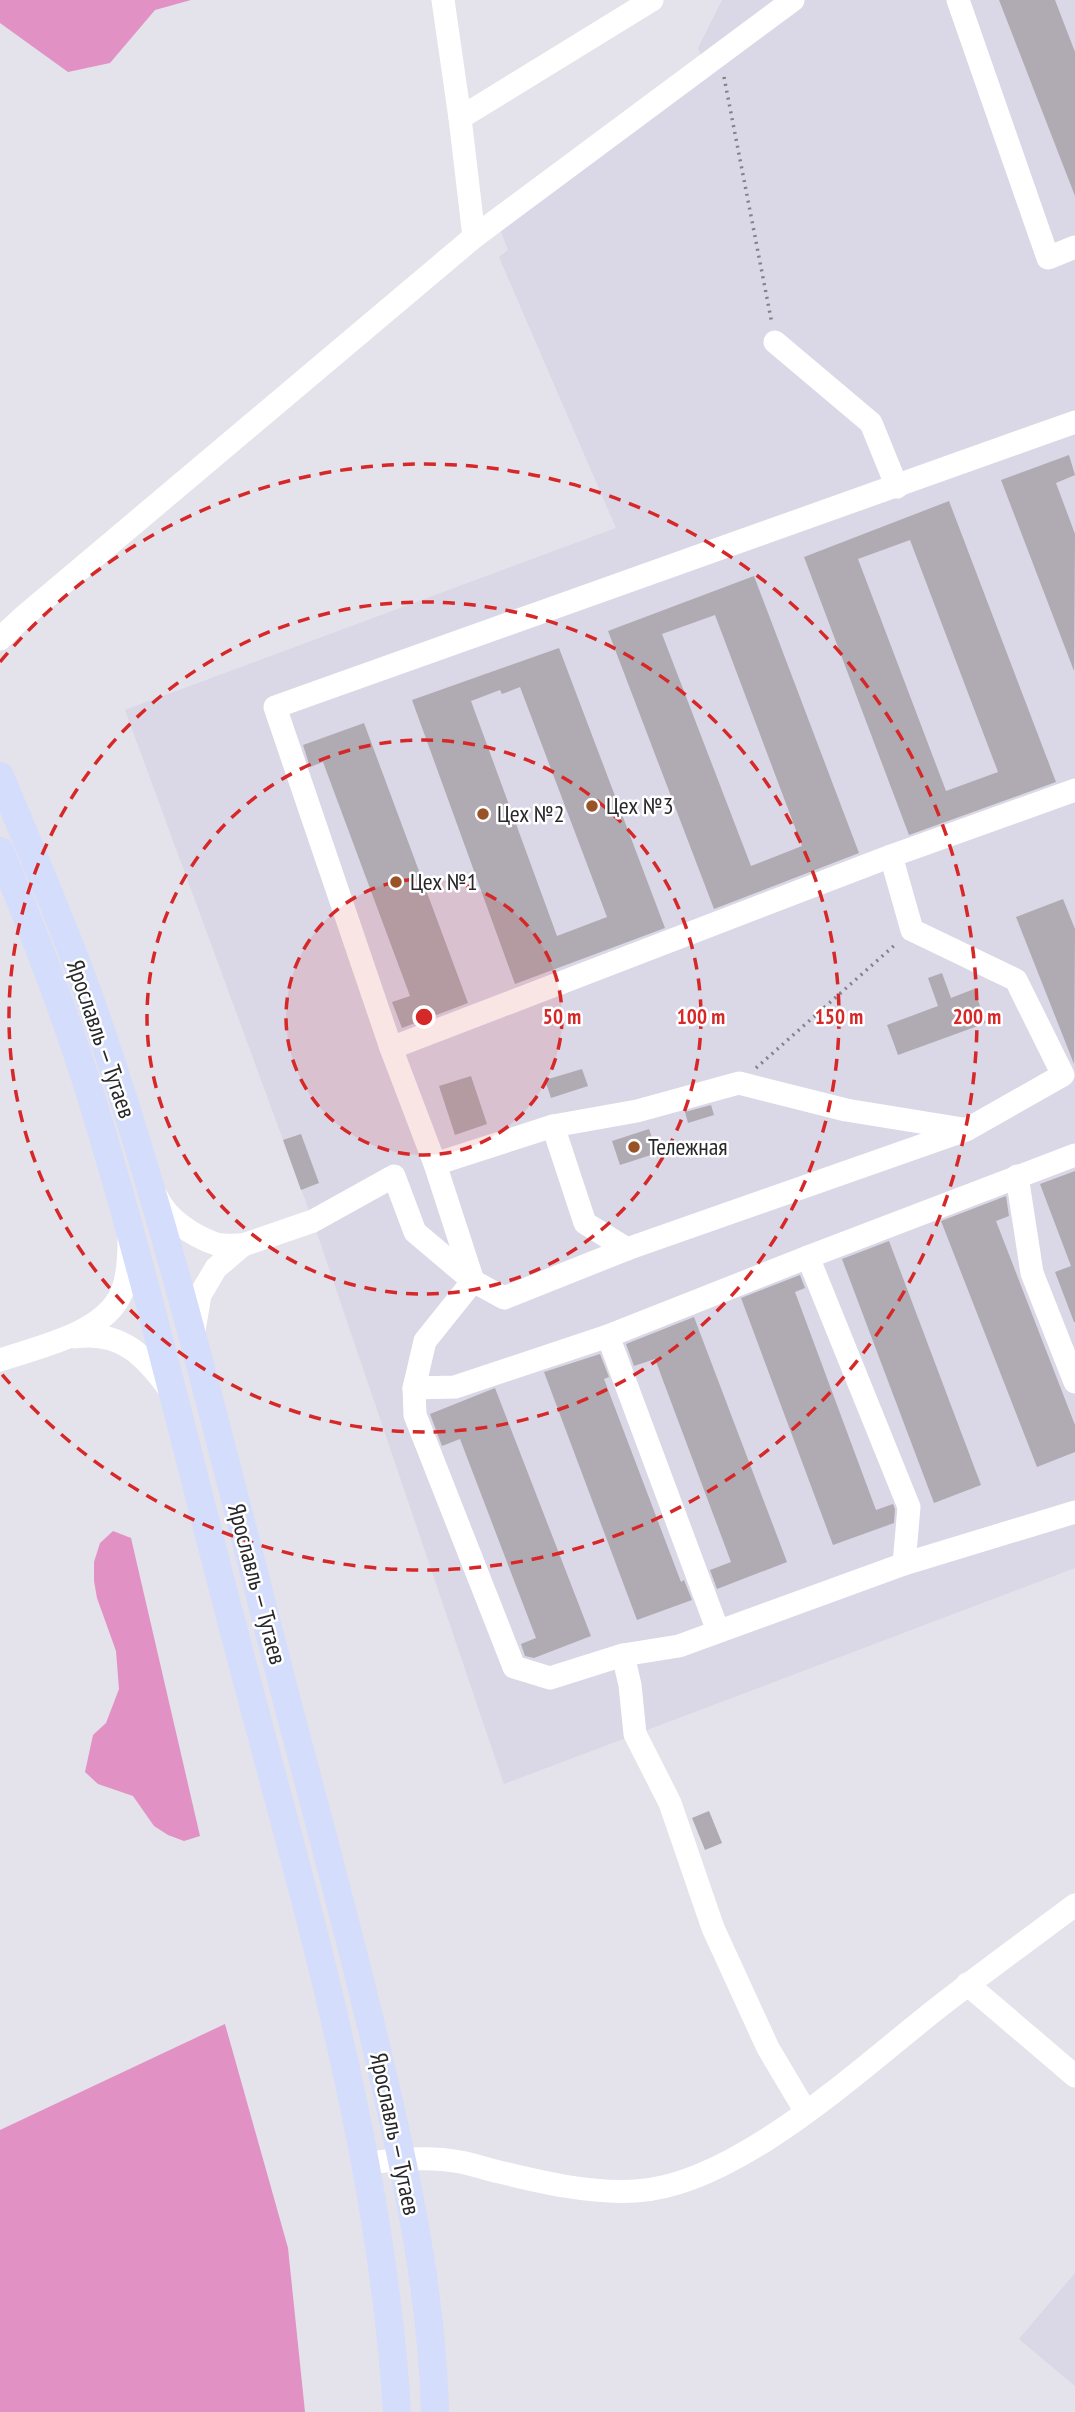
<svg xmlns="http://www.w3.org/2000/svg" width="1075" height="2412" font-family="'PT Sans Narrow',sans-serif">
  <rect width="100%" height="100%" fill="#e4e2ea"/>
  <!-- built -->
  <g fill="#dad7e6">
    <path d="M722 0H1075V1568L504 1784 313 1221 125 710 616 528 499 257 508 250 496 218 704 62 698 48Z"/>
    <path d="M1075 2273V2386L1019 2339Z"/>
  </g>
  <!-- forest -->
  <g fill="#e291c4">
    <path d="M0 0H191L155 10 110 63 68 72 0 23Z"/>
    <path d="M113 1531 131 1538 200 1836 184 1841 168 1835 154 1826 133 1796 98 1784 85 1772 93 1735 106 1723 119 1689 116 1651 97 1598 94 1581V1562L100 1543Z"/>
    <path d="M225 2024 288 2248 305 2412H0V2130Z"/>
  </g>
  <!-- building -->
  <g fill="#b0abb2" fill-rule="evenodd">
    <path d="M999 0H1055L1075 52V196Z"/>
    <path d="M1069 455 1075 475 1056 483 1075 534 1074 671 1001 480Z"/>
    <path d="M949 501 1056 782 909 835 804 557ZM910 540 998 772 946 791 858 559Z"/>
    <path d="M754 576 859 853 714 909 608 631ZM715 615 802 846 751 866 662 634Z"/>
    <path d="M559 648 665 928 515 984 412 700ZM520 687 607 917 557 936 471 701 500 690 502 694Z"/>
    <path d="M364 723 468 1003 402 1028 392 1002 410 996 323 762 310 767 303 745Z"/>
    <path d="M1063 899 1075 929 1074 1064 1016 917Z"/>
    <path d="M942 973 951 998 974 989 986 1023 898 1055 887 1025 938 1006 928 978Z"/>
    <path d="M582 1069 588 1086 551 1098 545 1080Z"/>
    <path d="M471 1076 487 1124 455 1135 439 1086Z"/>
    <path d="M711 1105 714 1115 688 1123 685 1112Z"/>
    <path d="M649 1129 657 1153 620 1165 612 1141Z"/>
    <path d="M301 1134 319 1183 301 1190 283 1140Z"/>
    <path d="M1075 1171V1322H1074L1055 1272 1071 1266 1040 1184Z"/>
    <path d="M1006 1196 1009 1216 996 1221 1075 1425V1452L1037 1467 941 1221Z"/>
    <path d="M889 1241 981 1485 934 1503 842 1259Z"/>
    <path d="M800 1275 805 1288 795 1292 876 1510 893 1504 895 1509 894 1523 833 1545 741 1298Z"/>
    <path d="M694 1317 787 1562 717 1589 710 1570 731 1562 655 1359 634 1366 626 1344Z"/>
    <path d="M600 1354 609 1377 604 1379 681 1582 684 1580 692 1600 637 1620 544 1372Z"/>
    <path d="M495 1388 591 1636 534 1658 525 1656 521 1644 536 1638 460 1439 442 1446 430 1414Z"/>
    <path d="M709 1811 722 1843 705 1850 692 1818Z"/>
  </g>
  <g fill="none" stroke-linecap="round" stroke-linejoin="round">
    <!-- path -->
    <g stroke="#828186" stroke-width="3.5" stroke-dasharray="2 5" stroke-linecap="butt">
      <path d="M724 77 772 324"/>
      <path d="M756 1068 897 943"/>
    </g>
    <!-- minor -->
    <g stroke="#fff" stroke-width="23">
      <path d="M958 0 1048 258 1075 247"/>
      <path d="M460 118 652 0"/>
      <path d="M474 237 793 0"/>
      <path d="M775 342 871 423 897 487"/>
      <path d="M0 639 22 618 474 237 460 118 443 0"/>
      <path d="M391 1048 891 856 1075 790"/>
      <path d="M553 1126 435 1164 473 1281 425 1341 414 1388 455 1387 608 1336 808 1257 1075 1155"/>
      <path d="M435 1164 391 1048 275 707 1075 422"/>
      <path d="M1017 1176 1032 1273 1075 1382"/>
      <path d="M157 1197C167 1219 193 1236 216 1244 224 1246 235 1245 243 1245"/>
      <path d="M627 1249 585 1223 553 1126 637 1111 739 1083 846 1110 963 1129"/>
      <path d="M808 1257 909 1507 904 1564"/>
      <path d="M193 1336 200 1295 216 1268 243 1245 313 1221 394 1176 415 1232 473 1281 504 1298 627 1249 966 1130 1063 1075 1016 980 912 930 891 856"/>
      <path d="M608 1336 718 1631"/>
      <path d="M75 1337C121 1330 145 1356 170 1390"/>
      <path d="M0 1360C38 1347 103 1334 121 1294 128 1279 129 1257 129 1240"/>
      <path d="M414 1388 415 1415 514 1667 550 1678 623 1655 679 1646 904 1564 1075 1512"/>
      <path d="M623 1655 630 1685 635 1734 670 1803 713 1928 768 2048 806 2112"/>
      <path d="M967 1984 1075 2076"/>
      <path d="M365 2164C396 2159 428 2156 460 2162 472 2164 483 2168 495 2171 541 2182 590 2194 636 2191 735 2186 859 2070 935 2010 981 1974 1028 1940 1075 1905"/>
    </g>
    <!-- major -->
    <g stroke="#d4ddfb" stroke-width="28">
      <path d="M0 776C37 865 76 954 106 1046 181 1270 234 1500 294 1728 325 1844 356 1959 383 2076 409 2186 432 2298 435 2412"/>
      <path d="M0 851C32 928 63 1007 88 1087 145 1270 188 1458 237 1643 303 1896 381 2149 397 2412"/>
    </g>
  </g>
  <!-- distance rings -->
  <circle cx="424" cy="1017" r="138" fill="#d62828" fill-opacity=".12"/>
  <g fill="none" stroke="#d62828" stroke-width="3.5" stroke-dasharray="12 9">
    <circle cx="424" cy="1017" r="138"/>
    <circle cx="424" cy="1017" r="277"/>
    <circle cx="424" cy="1017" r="415"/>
    <path d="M0 662A553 553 0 1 1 0 1372"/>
  </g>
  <!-- markers -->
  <g fill="#985327" stroke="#fff" stroke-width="2.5">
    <circle cx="592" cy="806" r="7"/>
    <circle cx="483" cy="814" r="7"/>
    <circle cx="396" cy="882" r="7"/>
    <circle cx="634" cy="1147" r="7"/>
  </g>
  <g text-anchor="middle" stroke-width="5" stroke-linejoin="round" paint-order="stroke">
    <!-- poi labels -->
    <g font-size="24" fill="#28282b" stroke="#fff" text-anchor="start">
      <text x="606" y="814">Цех №3</text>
      <text x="497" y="822">Цех №2</text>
      <text x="410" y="890">Цех №1</text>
      <text x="648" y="1155">Тележная</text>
    </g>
    <!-- street labels -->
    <g font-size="24" fill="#28282b" stroke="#fff">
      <text transform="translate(101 1039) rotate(71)" y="8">Ярославль — Тутаев</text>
      <text transform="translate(257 1584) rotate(75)" y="8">Ярославль — Тутаев</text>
      <text transform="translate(395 2134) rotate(78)" y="8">Ярославль — Тутаев</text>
    </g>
  </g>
  <circle cx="424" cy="1017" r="10" fill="#d62828" stroke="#fff" stroke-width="3.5"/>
  <g font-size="21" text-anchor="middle" font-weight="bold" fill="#d62828" stroke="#fff" stroke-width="5" stroke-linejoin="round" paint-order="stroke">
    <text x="562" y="1024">50 m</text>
    <text x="701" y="1024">100 m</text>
    <text x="839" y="1024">150 m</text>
    <text x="977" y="1024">200 m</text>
  </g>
</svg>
